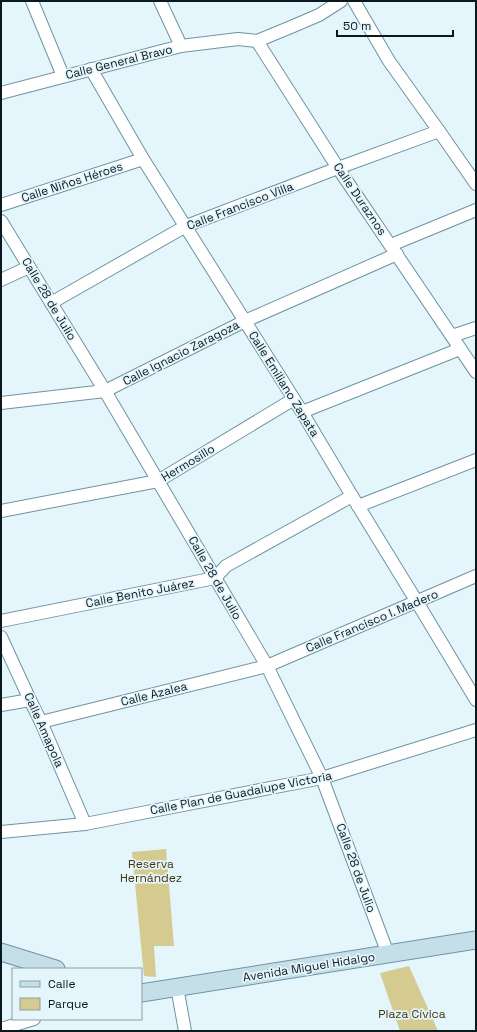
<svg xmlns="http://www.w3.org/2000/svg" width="477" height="1032" font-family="'Space Grotesk',sans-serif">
  <rect width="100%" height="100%" fill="#e5f5fc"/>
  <!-- green -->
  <g fill="#d5ca90">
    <path d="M166 849 174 946H154L156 977 144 976 132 852Z"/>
    <path d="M409 966 438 1031H400L380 973Z"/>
  </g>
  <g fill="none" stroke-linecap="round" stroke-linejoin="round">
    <defs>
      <g id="minor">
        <path d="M32 1 63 76"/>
        <path d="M160 1 181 46"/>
        <path d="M354 1 389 61 439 131 476 184"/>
        <path d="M257 41 291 27 319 15 341 1"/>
        <path d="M91 69 143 159 302 412 352 496 417 602 476 700"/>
        <path d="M1 93 181 46 238 39 257 41 338 168 476 372"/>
        <path d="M1 205 143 159"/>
        <path d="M1 221 105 391 267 666 322 778 388 954"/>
        <path d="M391 245 476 210"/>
        <path d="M1 280 29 267"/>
        <path d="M51 303 186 226 338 168 439 131"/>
        <path d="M452 336 476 328"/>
        <path d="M1 403 105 391 245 321 397 254"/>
        <path d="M302 412 460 349"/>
        <path d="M358 506 476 460"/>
        <path d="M1 511 158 481 294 399"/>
        <path d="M1 621 215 578 226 566 352 496"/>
        <path d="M1 637 30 700 41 722 85 824"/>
        <path d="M1 705 30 700"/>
        <path d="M41 722 267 666 476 576"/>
        <path d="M1 832 85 824 322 778 476 730"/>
        <path d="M177 987 185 1031"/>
        <path d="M1 1029 34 1019"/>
      </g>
      <g id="secondary">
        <path d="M1 952 56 969"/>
        <path d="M141 993 476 940"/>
      </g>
    </defs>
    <!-- minor casing -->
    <use href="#minor" stroke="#6e93a4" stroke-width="14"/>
    <!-- secondary casing -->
    <use href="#secondary" stroke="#6e93a4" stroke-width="19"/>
    <!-- minor -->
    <use href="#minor" stroke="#fff" stroke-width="12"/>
    <!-- secondary -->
    <use href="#secondary" stroke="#c5dfe9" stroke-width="17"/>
  </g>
  <g text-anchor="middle" stroke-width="3.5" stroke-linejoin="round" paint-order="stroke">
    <!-- street labels -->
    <g font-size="12" fill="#0a191f" stroke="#e5f5fc">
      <text transform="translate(119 62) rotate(-14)" y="4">Calle General Bravo</text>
      <text transform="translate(72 182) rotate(-18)" y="4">Calle Niños Héroes</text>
      <text transform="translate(360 199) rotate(56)" y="4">Calle Duraznos</text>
      <text transform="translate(240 206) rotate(-21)" y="4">Calle Francisco Villa</text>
      <text transform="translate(49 299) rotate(59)" y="4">Calle 28 de Julio</text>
      <text transform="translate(181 353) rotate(-27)" y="4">Calle Ignacio Zaragoza</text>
      <text transform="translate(284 384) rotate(58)" y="4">Calle Emiliano Zapata</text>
      <text transform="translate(188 463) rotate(-31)" y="4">Hermosillo</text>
      <text transform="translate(215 578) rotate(60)" y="4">Calle 28 de Julio</text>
      <text transform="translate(140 593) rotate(-11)" y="4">Calle Benito Juárez</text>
      <text transform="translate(372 621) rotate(-23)" y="4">Calle Francisco I. Madero</text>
      <text transform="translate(154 694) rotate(-14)" y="4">Calle Azalea</text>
      <text transform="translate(44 730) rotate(66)" y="4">Calle Amapola</text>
      <text transform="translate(241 793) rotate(-11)" y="4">Calle Plan de Guadalupe Victoria</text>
      <text transform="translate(356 868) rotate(70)" y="4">Calle 28 de Julio</text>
      <text transform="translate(309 967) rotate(-9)" y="4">Avenida Miguel Hidalgo</text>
    </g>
    <!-- park labels -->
    <g font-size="12" fill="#40380c" stroke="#e5f5fc">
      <text x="151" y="868">Reserva<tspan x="151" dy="14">Hernández</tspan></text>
      <text x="412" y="1018">Plaza Cívica</text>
    </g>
  </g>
  <!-- border -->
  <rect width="477" height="1032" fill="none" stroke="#0a191f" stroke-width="4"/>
  <!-- legend -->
  <rect x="12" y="968" width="130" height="52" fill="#e5f5fc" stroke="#8d9da4"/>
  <rect x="20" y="981" width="20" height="6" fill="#c5dfe9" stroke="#8d9da4"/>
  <text x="48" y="988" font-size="12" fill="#0a191f">Calle</text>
  <rect x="20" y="998" width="20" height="12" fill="#d5ca90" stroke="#8d9da4"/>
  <text x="48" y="1008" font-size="12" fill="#0a191f">Parque</text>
  <!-- scale -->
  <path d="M337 30v6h116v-6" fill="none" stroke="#0a191f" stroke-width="2"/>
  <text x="343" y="30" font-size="12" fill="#0a191f" stroke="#e5f5fc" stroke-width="3" paint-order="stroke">50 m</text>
</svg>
